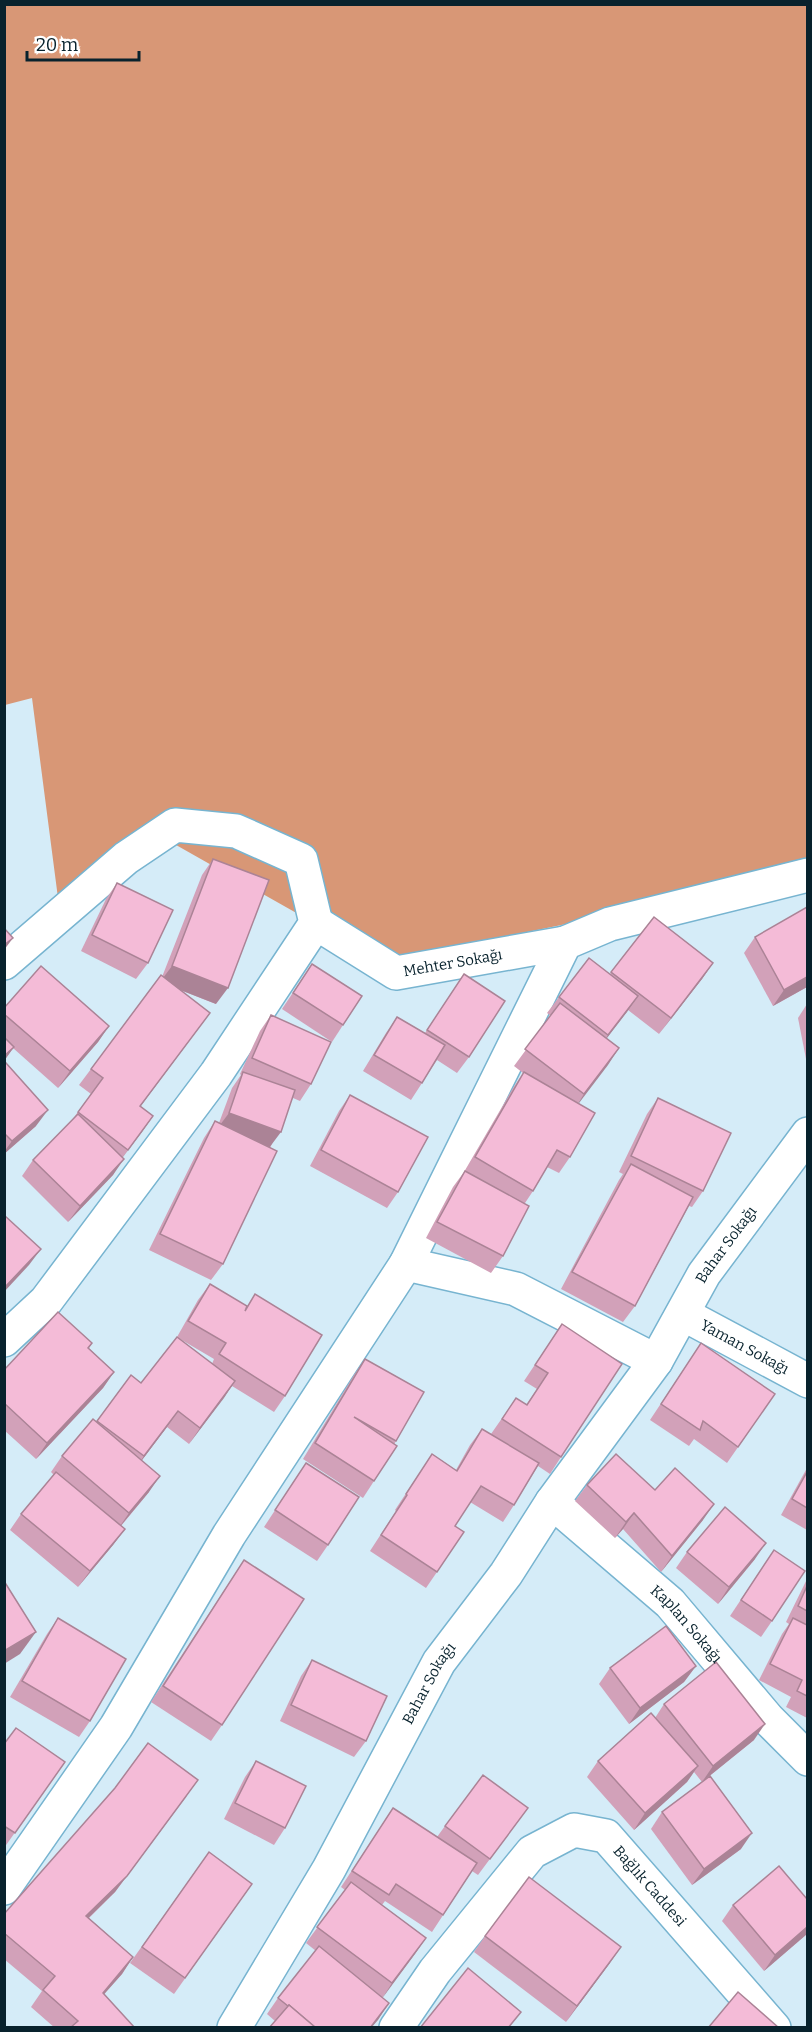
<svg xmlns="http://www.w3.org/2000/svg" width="812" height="2032" font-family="Bitter,serif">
  <rect width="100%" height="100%" fill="#d5ecf8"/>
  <!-- forest -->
  <path fill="#d89776" d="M5 5H807V888L571 923 383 962 169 841 58 898 32 698 5 705Z"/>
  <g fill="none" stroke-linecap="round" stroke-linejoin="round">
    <defs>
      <g id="minor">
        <path id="s1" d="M316 923 396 973 565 943"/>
        <path d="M4 963 126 858 175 825 236 831 301 860 316 923 216 1074 46 1301 4 1340"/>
        <path d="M406 1264 516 1289 656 1361"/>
        <path id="s2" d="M683 1314 808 1381"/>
        <path id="s3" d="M552 1502 670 1603 768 1719 808 1759"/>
        <path d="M4 1888 116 1727 229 1535 406 1264 565 943 610 924 808 875"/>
        <path id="s4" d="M234 2028 329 1869 439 1662 506 1574 552 1502 656 1361 704 1274 808 1134"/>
        <path id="s5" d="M396 2028 435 1971 532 1852 574 1830 606 1836 774 2028"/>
      </g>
    </defs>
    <!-- minor casing -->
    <use href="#minor" stroke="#77b4d0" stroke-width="36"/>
    <!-- minor -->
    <use href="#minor" stroke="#fff" stroke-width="33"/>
  </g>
  <!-- wall -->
  <g fill="#d2a1b9" fill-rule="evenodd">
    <path d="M213 859 216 1004 180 990 198 1029 140 1106 153 1116 123 1157 113 1175 68 1222 22 1176 33 1160 72 1120 91 1094 79 1085 91 1069 162 977 202 875Z"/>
    <path d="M117 883 148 963 136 979 81 951 106 899Z"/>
    <path d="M654 917 713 963 702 979 659 1034 628 1010 606 1038 619 1048 578 1103 570 1157 559 1173 547 1167 533 1191 525 1203 503 1256 491 1273 426 1238 453 1187 464 1172 513 1088 523 1073 514 1066 551 1016 547 1013 559 997 610 974Z"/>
    <path d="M755 937 807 987 773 1006 744 953Z"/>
    <path d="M312 964 343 1025 332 1042 282 1009Z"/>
    <path d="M464 974 469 1057 457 1073 437 1060 422 1083 411 1100 363 1071 386 1033 397 1017 425 1033Z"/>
    <path d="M807 1004V1064L798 1018Z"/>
    <path d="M4 1008 109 1026 98 1042 58 1088 13 1048 4 1061Z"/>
    <path d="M271 1015 311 1084 300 1101 293 1098 270 1148 223 1264 211 1280 149 1250 204 1138 215 1121 219 1123 232 1088 241 1075 240 1074 260 1031Z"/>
    <path d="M4 1064 36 1126 4 1154Z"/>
    <path d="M350 1095 398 1192 387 1208 310 1166 339 1111Z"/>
    <path d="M658 1098 703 1191 692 1207 689 1206 635 1306 623 1322 561 1289 619 1180 623 1174 619 1172 647 1114Z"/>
    <path d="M210 1284 247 1307 255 1294 285 1396 274 1412 232 1386 189 1444 167 1427 142 1460 149 1492 121 1526 125 1529 113 1545 78 1587 10 1530 21 1514 54 1475 51 1472 62 1456 96 1422 131 1375 141 1383 177 1337 198 1300ZM180 1339 214 1359 212 1364Z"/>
    <path d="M562 1324 561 1457 550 1474 538 1466 514 1505 503 1522 470 1502 455 1526 437 1572 426 1588 370 1551 396 1511 395 1510 432 1454 456 1470 470 1445 482 1429 491 1434 516 1398 526 1405 537 1389 524 1381Z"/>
    <path d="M92 1343 89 1348 114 1372 103 1388 36 1459 4 1430V1370Z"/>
    <path d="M701 1343 775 1394 727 1463 694 1439 689 1446 650 1420Z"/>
    <path d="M365 1359 396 1441 374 1481 363 1498 303 1459 354 1375Z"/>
    <path d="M306 1463 328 1545 317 1561 264 1527Z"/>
    <path d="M807 1468V1530L781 1515Z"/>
    <path d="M587 1485 655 1490 703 1520 661 1572 623 1529 615 1538 575 1501Z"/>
    <path d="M774 1550 772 1621 761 1637 730 1616Z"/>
    <path d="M687 1552 755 1559 718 1604 676 1568Z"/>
    <path d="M244 1560 222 1725 211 1741 151 1702Z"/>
    <path d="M807 1579V1718L786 1707 791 1697 759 1680 782 1634 789 1624 786 1622Z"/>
    <path d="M58 1618 90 1721 79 1737 10 1697 47 1634Z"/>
    <path d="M312 1660 366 1741 354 1757 280 1721 301 1676Z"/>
    <path d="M696 1666 684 1682 629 1724 599 1684 610 1668Z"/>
    <path d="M664 1704 754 1740 702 1782 694 1772 687 1782 634 1830 587 1777 598 1761 655 1718Z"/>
    <path d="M4 1744 65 1762 4 1848Z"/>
    <path d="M256 1761 285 1828 274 1845 224 1819 245 1777Z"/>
    <path d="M187 1796 115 1892 89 1918 133 1957 122 1974 104 1994 135 2028H55L31 2007 42 1991 4 1959V1914Z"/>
    <path d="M393 1808 437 1837 445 1826 528 1808 478 1875 472 1871 432 1932 385 1901 382 1905 426 1938 382 1998 389 2003 371 2028H269L275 2021 267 2014 278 1998 316 1951 306 1943 345 1890 341 1887Z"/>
    <path d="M662 1812 741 1849 692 1885 651 1829Z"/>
    <path d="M209 1852 252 1884 174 1994 130 1963Z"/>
    <path d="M807 1899V1934L764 1971 722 1921 733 1905Z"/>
    <path d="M485 1936 610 1963 566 2022 474 1952Z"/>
  </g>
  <!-- shaded-wall -->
  <g fill="#ab8396">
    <path d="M13 938 4 950V945Z"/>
    <path d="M713 963 702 979 659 1034 671 1018Z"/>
    <path d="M172 966 228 988 216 1004 160 982Z"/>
    <path d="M807 977V987L773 1006 784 990Z"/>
    <path d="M638 996 627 1012 597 1051 608 1035Z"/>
    <path d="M210 1013 198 1029 129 1122 140 1106Z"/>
    <path d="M109 1026 98 1042 58 1088 70 1071Z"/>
    <path d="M14 1047 4 1061V1056Z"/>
    <path d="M619 1048 608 1065 573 1111 584 1094Z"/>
    <path d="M48 1110 36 1126 4 1154V1152L12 1141Z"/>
    <path d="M229 1113 281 1132 269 1148 217 1129Z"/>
    <path d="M153 1116 142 1132 116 1166 128 1150Z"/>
    <path d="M124 1159 113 1175 68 1222 80 1206Z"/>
    <path d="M41 1249 29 1265 4 1292V1288Z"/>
    <path d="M114 1372 103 1388 36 1459 47 1443Z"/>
    <path d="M235 1381 224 1398 189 1444 200 1428Z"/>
    <path d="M178 1411 167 1427 133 1472 144 1456Z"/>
    <path d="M160 1476 149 1492 118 1529 129 1513Z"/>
    <path d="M714 1504 703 1520 661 1572 672 1556Z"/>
    <path d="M634 1513 623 1529 615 1538 626 1522Z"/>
    <path d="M125 1529 113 1545 78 1587 90 1571Z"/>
    <path d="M766 1543 755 1559 718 1604 729 1587Z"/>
    <path d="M36 1632 20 1654 4 1664V1651Z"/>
    <path d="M696 1666 684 1682 629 1724 640 1708Z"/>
    <path d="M765 1724 754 1740 702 1782 713 1766Z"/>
    <path d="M698 1766 687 1782 634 1830 645 1813Z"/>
    <path d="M198 1780 115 1892 74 1932 86 1916Z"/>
    <path d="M752 1833 741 1849 692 1885 704 1869Z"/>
    <path d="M807 1927V1934L764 1971 775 1955Z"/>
    <path d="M426 1938 415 1954 381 2000 392 1983Z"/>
    <path d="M621 1947 610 1963 566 2022 577 2006Z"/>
    <path d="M133 1957 122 1974 91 2009 103 1993Z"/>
    <path d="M389 2003 378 2020 371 2028H370Z"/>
  </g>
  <!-- building -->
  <g fill="#f4bbd7" stroke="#ab8396" stroke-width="1.5">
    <path d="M213 859 269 880 228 988 172 966Z"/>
    <path d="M117 883 173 910 148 963 92 935Z"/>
    <path d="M807 907V977L784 990 755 937Z"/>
    <path d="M654 917 713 963 671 1018 611 972Z"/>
    <path d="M4 928 13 938 4 945Z"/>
    <path d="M589 958 638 996 608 1035 559 997Z"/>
    <path d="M312 964 362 996 343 1025 293 993Z"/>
    <path d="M41 966 109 1026 70 1071 4 1014V1008Z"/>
    <path d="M464 974 505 1001 469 1057 427 1030Z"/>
    <path d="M161 975 210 1013 140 1106 153 1116 128 1150 78 1112 103 1078 91 1069Z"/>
    <path d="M560 1003 619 1048 584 1094 525 1049Z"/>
    <path d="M271 1015 331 1042 311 1084 252 1058Z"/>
    <path d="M397 1017 445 1045 422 1083 374 1055Z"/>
    <path d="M4 1037 14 1047 4 1056Z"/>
    <path d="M6 1063 48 1110 12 1141 4 1133V1064Z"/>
    <path d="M243 1072 295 1090 281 1132 229 1113Z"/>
    <path d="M524 1072 595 1113 570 1157 557 1150 533 1191 475 1157Z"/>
    <path d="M350 1095 428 1137 398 1192 321 1150Z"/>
    <path d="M658 1098 731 1133 703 1191 631 1156Z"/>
    <path d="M78 1114 124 1159 80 1206 33 1160Z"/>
    <path d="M215 1121 277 1151 223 1264 160 1234Z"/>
    <path d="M631 1164 693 1197 635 1306 572 1272Z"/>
    <path d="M465 1171 529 1206 503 1256 437 1222Z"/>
    <path d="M4 1215 41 1249 4 1288Z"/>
    <path d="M210 1284 247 1306 245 1311 255 1294 322 1335 285 1396 219 1354 226 1343 188 1321Z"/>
    <path d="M58 1312 92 1343 88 1348 114 1372 47 1443 4 1403V1370Z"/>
    <path d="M562 1324 622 1364 561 1457 502 1419 516 1398 527 1405 548 1373 535 1365Z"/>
    <path d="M177 1337 235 1381 200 1428 178 1411 144 1456 97 1421 131 1375 141 1383Z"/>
    <path d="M701 1343 775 1394 738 1447 703 1421 700 1430 661 1404Z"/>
    <path d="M365 1359 424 1392 396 1441 354 1417 397 1446 374 1481 315 1443Z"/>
    <path d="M93 1419 160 1476 129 1513 62 1456Z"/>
    <path d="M482 1429 539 1463 514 1505 481 1486 455 1526 464 1532 437 1572 381 1535 407 1495 406 1494 432 1454 457 1471Z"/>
    <path d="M616 1454 655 1490 675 1468 714 1504 672 1556 634 1513 626 1522 587 1485Z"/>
    <path d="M306 1463 359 1497 328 1545 275 1510Z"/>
    <path d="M56 1472 125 1529 90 1571 21 1514Z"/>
    <path d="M807 1472V1508L792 1499Z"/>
    <path d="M725 1507 766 1543 729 1587 687 1552Z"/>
    <path d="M774 1550 805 1571 772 1621 741 1600Z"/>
    <path d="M244 1560 304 1599 222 1725 163 1686Z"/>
    <path d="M4 1581 36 1632 4 1651Z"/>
    <path d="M807 1586V1611L798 1606Z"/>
    <path d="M58 1618 126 1659 90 1721 22 1681Z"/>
    <path d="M793 1618 807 1625V1696L797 1691 802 1680 770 1664Z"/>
    <path d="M666 1626 696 1666 640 1708 610 1668Z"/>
    <path d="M312 1660 387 1696 366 1741 291 1705Z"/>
    <path d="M716 1662 765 1724 713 1766 664 1704Z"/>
    <path d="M651 1713 698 1766 645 1813 598 1761Z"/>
    <path d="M16 1728 65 1762 15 1833 4 1826V1744Z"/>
    <path d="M148 1743 198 1780 127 1876 86 1916 133 1957 103 1993 135 2028H70L78 2021 43 1990 55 1976 4 1933V1914L115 1788Z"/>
    <path d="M256 1761 306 1786 285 1828 235 1803Z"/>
    <path d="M483 1775 528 1808 490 1859 445 1826Z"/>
    <path d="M710 1776 752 1833 704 1869 662 1812Z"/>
    <path d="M393 1808 477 1863 443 1915 396 1884 389 1895 352 1871Z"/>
    <path d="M209 1852 252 1884 185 1978 142 1947Z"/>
    <path d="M779 1866 807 1899V1927L775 1955 733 1905Z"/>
    <path d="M529 1877 621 1947 577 2006 485 1936Z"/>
    <path d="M351 1882 426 1938 392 1983 317 1927Z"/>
    <path d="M319 1946 389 2003 370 2028H316L289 2005 288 2006 278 1998Z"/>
    <path d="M468 1968 521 2012 508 2028H420Z"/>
    <path d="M738 1992 779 2028H708Z"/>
    <path d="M289 2005 316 2028H269Z"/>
  </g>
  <g text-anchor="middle" stroke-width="4.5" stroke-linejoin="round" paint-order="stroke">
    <!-- street labels -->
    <g font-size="15" fill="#08222d" stroke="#fff">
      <text dy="5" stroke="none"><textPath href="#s1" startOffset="152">Mehter Sokağı</textPath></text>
      <text dy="5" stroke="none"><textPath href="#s4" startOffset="927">Bahar Sokağı</textPath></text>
      <text dy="5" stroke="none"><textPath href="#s2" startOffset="70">Yaman Sokağı</textPath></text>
      <text dy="5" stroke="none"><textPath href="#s3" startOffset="182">Kaplan Sokağı</textPath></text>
      <text dy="5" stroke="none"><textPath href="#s4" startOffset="396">Bahar Sokağı</textPath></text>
      <text dy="5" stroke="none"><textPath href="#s5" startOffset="369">Bağlık Caddesi</textPath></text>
    </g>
  </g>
  <!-- border -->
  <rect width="812" height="2032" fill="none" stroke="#08222d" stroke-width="12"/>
  <!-- scale -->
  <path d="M27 51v9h112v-9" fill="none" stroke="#08222d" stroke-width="3"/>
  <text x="36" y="51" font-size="18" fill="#08222d" stroke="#ffffff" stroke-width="4.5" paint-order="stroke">20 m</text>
</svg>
